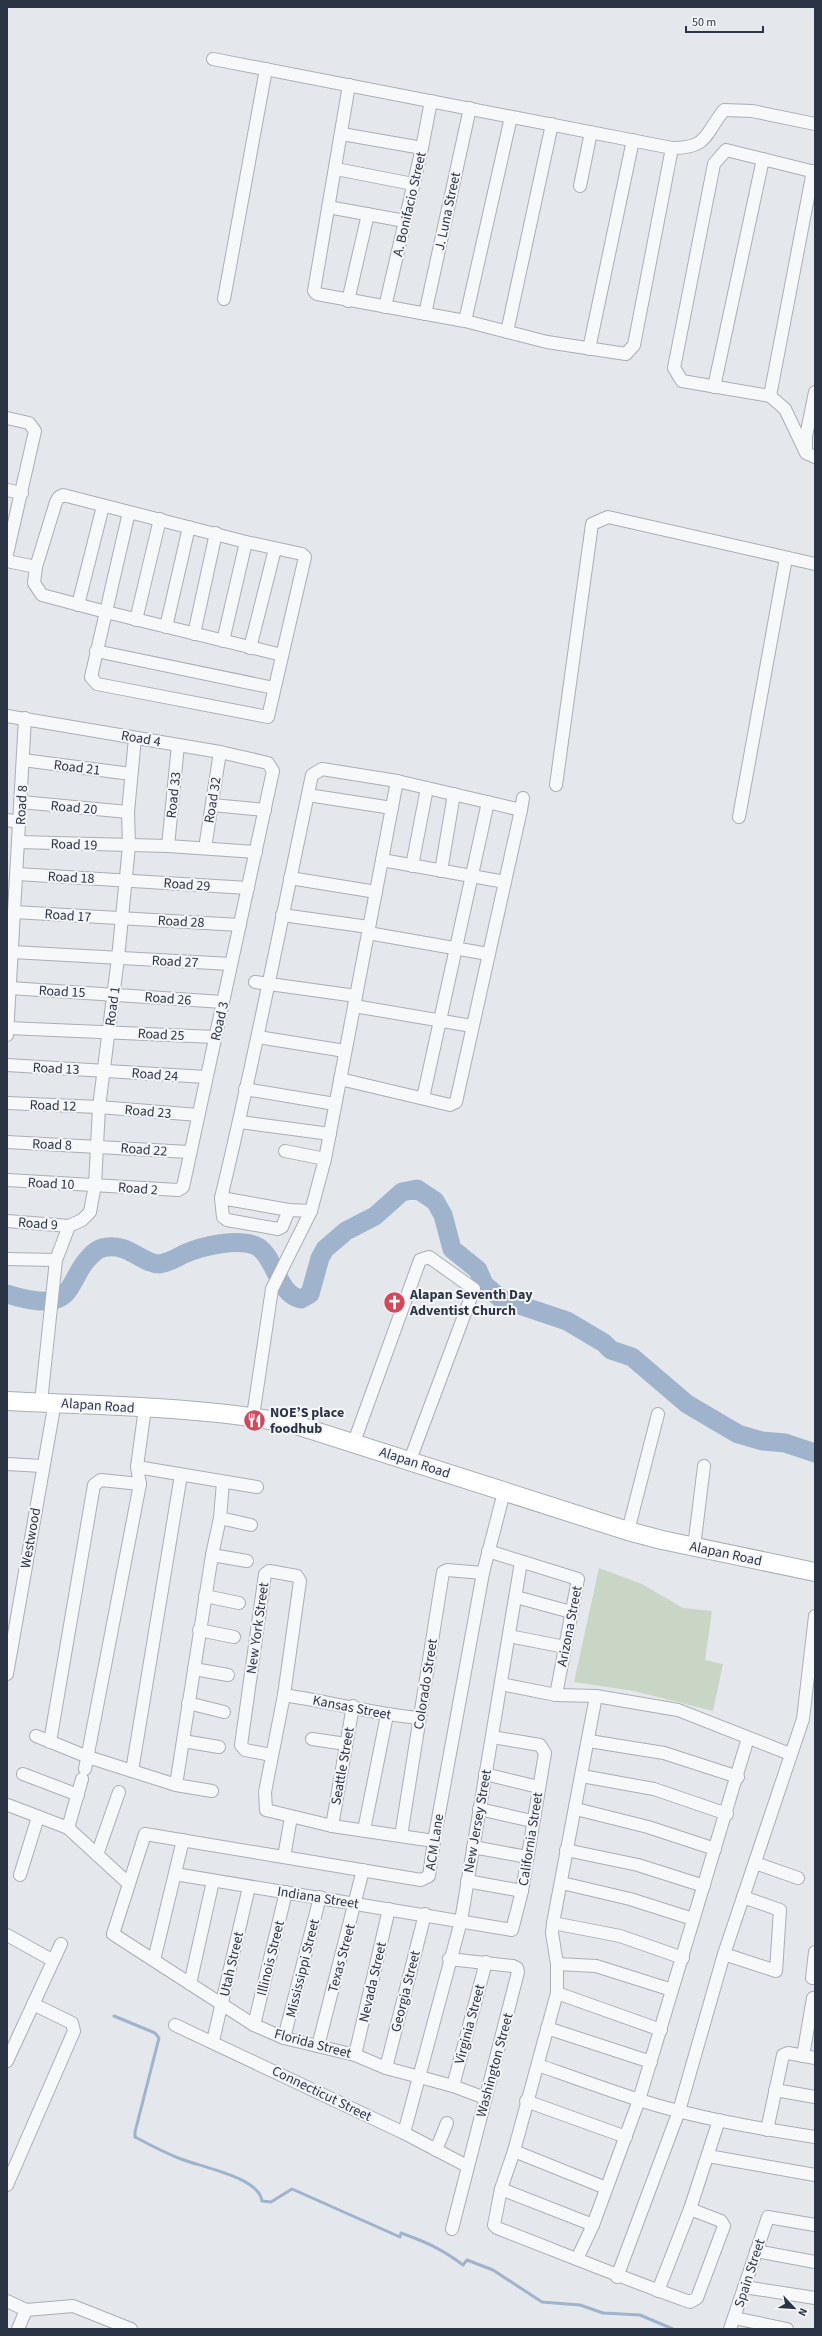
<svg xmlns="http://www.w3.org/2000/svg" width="822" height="2336" font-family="'Source Sans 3',sans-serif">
  <rect width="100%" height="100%" fill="#e4e7ec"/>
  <!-- green -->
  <path fill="#c9d6c5" d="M599 1568 642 1584 683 1608 712 1611 705 1660 723 1664 713 1711 634 1691 574 1682Z"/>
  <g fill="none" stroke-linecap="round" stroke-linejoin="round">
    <!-- stream -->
    <path stroke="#9fb4cc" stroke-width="3" d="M114 2016 155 2033 159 2038 135 2132V2137C150 2145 165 2153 181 2159 201 2167 259 2177 262 2201L271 2202 292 2189 400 2237 401 2233C426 2242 442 2249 463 2265L467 2260 493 2270 542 2302 580 2305 603 2313 640 2315 673 2329"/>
    <!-- river -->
    <path stroke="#9fb4cc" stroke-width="19" d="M7 1294C23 1299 52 1307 65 1294 73 1286 78 1270 86 1261 91 1255 95 1250 102 1248 127 1241 142 1264 159 1264 169 1263 176 1258 184 1254 202 1246 240 1237 258 1247 275 1257 278 1295 301 1299L310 1294 320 1258 325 1249 346 1231 375 1216 402 1192 417 1189 435 1201 443 1215 452 1249 478 1270 484 1284 501 1299 567 1321 604 1343 611 1350 632 1357 687 1404 738 1434 762 1441 785 1443 815 1453"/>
    <defs>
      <g id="street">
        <path d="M213 59 672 148C708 148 704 135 724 110L752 111 815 124"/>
        <path d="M349 85 314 291 317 294 465 321 547 342 626 354 634 345 672 148"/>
        <path d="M342 134 422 148"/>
        <path d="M336 169 413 184"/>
        <path d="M815 172 726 150 714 164 674 368 682 381 770 396 785 409 806 453 815 457"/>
        <path d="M580 186 591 132"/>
        <path d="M328 207 405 221"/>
        <path d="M224 299 266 69"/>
        <path d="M348 301 368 214"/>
        <path d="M385 307 422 148 431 101"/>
        <path d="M425 314 470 108"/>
        <path d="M465 321 511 117"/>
        <path d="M507 332 552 124"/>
        <path d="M589 349 633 140"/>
        <path d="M714 387 763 159"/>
        <path d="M770 396 813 171"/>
        <path d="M7 418 29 423 35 431 7 554"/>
        <path d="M806 450V436L815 392"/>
        <path d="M7 490 22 493"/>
        <path d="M129 512 91 677 97 684 268 717 305 557 302 554 246 542 63 495 59 497 56 502 36 567 34 583 42 595 106 612 282 655"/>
        <path d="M7 561 36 567"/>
        <path d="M78 605 103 506"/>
        <path d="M136 620 160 519"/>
        <path d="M166 627 189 527"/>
        <path d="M194 634 216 533"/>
        <path d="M223 641 246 542"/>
        <path d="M250 648 275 549"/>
        <path d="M96 651 274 688"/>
        <path d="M7 716 220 752 268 763 273 771 183 1187 178 1190 7 1180"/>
        <path d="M23 760 131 774"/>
        <path d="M556 785 592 524 608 517 815 564"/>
        <path d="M308 795 392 808"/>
        <path d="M21 802 128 812"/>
        <path d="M212 805 265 810"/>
        <path d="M739 817 786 558"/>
        <path d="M7 820 19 822"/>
        <path d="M18 842 168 846 256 852"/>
        <path d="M168 846 178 745"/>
        <path d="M205 848 220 752"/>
        <path d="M382 860 505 882"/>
        <path d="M412 866 427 788"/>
        <path d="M441 871 454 794"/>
        <path d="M17 874 248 888"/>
        <path d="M290 878 376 892"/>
        <path d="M14 912 240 925"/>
        <path d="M282 915 369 927"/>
        <path d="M368 933 488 954"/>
        <path d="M12 952 231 964"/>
        <path d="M255 982 356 996"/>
        <path d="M10 988 223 1002"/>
        <path d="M354 1006 472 1026"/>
        <path d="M8 1028 215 1037"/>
        <path d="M7 1035 25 718"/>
        <path d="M258 1037 345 1051"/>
        <path d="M7 1065 206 1077"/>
        <path d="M340 1079 450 1105 456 1102 521 810"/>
        <path d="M245 1089 335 1104"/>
        <path d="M423 1098 488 802"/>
        <path d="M7 1103 99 1107 198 1115"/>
        <path d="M240 1122 330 1134"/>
        <path d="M7 1142 189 1152"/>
        <path d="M285 1151 325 1159"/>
        <path d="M221 1198 223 1217 227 1220 278 1229 282 1227 289 1210"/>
        <path d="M311 1211 289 1210 221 1198C255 1058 282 916 312 775L322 769 397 781 521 810 523 798"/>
        <path d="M7 1221 69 1226"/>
        <path d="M7 1259 56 1260"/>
        <path d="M41 1402 56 1260 69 1226 82 1220 90 1212 95 1185 99 1107 118 958 129 846 128 812 135 738"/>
        <path d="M253 1416 272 1289 311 1211 325 1159 397 781"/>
        <path d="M354 1442 420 1260 429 1257 474 1289 410 1460"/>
        <path d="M7 1464 42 1466"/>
        <path d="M137 1467 257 1487"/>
        <path d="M220 1518 251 1525"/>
        <path d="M628 1531 658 1414"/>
        <path d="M694 1547 704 1466"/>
        <path d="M488 1551 578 1579 556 1695"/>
        <path d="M212 1555 247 1561"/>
        <path d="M205 1596 239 1603"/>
        <path d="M516 1597 571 1612"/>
        <path d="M199 1630 234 1637"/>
        <path d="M509 1636 565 1647"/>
        <path d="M194 1669 228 1675"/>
        <path d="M7 1674 55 1402"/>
        <path d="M501 1684 556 1695 596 1696"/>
        <path d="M284 1695C330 1702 375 1714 420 1718"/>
        <path d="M188 1703 224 1712"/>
        <path d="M36 1736 88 1757 176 1785 212 1555 220 1518 223 1482"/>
        <path d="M312 1739 346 1744"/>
        <path d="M183 1741 219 1747"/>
        <path d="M589 1741 664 1753 738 1777"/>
        <path d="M50 1742 94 1485 101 1480 140 1484"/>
        <path d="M271 1755 245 1750 241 1745 265 1574 269 1571 297 1576 300 1581 284 1695 265 1792 266 1810 332 1826 434 1841"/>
        <path d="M85 1769 140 1484 137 1467 145 1408"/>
        <path d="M132 1771 181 1475"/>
        <path d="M23 1774 78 1795"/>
        <path d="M485 1774 538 1787"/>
        <path d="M582 1776 654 1789 727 1814"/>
        <path d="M176 1785 212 1791"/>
        <path d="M8 1805 68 1828 129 1884"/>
        <path d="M479 1809 532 1821"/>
        <path d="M576 1809 648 1827 715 1849"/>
        <path d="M332 1826 353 1706"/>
        <path d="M68 1828 82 1779"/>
        <path d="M364 1830 387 1715"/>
        <path d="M401 1836 443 1572 447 1570 483 1573"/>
        <path d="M473 1847 527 1857"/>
        <path d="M566 1850 638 1865 704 1886"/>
        <path d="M97 1855 119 1792"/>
        <path d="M284 1857 291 1817"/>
        <path d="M755 1863 798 1878"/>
        <path d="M175 1874 512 1930 522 1891 545 1753 540 1745 492 1737"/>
        <path d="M20 1875 38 1817"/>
        <path d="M467 1881 522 1891"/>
        <path d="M562 1883 630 1899 693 1919"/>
        <path d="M553 1923 620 1936 683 1958"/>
        <path d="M7 1935 52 1960"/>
        <path d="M815 1952 812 1978H815"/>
        <path d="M724 1954 776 1971 780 1910 743 1897"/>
        <path d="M449 1959 513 1966 517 1968 518 1972 452 2229"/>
        <path d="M154 1960 183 1840"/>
        <path d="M557 1964 596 1966 672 1990"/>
        <path d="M190 1984 213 1881"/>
        <path d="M557 1993 661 2030"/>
        <path d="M175 2025 404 2133 467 2166"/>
        <path d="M254 2025 286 1892"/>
        <path d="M547 2028 651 2062"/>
        <path d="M284 2038 320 1897"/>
        <path d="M213 2041 249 1887"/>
        <path d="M318 2046 363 1870"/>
        <path d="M355 2055 389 1909"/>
        <path d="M803 2056 813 1998"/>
        <path d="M7 2061 61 1944"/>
        <path d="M538 2065C572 2077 605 2089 639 2100 696 2118 756 2128 815 2137"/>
        <path d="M386 2068 425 1914"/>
        <path d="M453 2086 486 1962"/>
        <path d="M775 2090 815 2097"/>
        <path d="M485 2098 453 2086 386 2068 355 2055 284 2038 254 2025 113 1934 145 1834 421 1880 429 1876 434 1841 483 1573 504 1492"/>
        <path d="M526 2101 626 2137"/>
        <path d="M767 2130 783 2055 788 2053 815 2058"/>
        <path d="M404 2133 461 1921 521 1562"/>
        <path d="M436 2150 447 2123"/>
        <path d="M514 2151 606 2188"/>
        <path d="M708 2156 815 2175"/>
        <path d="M7 2185 74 2031 72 2023 33 2004"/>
        <path d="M501 2189 593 2225"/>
        <path d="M690 2209 721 2221 724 2226 697 2298 690 2302C625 2279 562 2253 497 2228L494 2225 501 2189 514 2151 557 1993V1964L552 1933 553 1923 596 1696 678 1710 790 1754"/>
        <path d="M756 2251 815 2262"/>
        <path d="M577 2259 593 2225 639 2100 748 1738"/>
        <path d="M617 2277 679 2111 724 1954 803 1719 815 1616"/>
        <path d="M744 2287 815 2298"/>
        <path d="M658 2291 690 2209 719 2120"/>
        <path d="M7 2301 26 2310 73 2306 131 2329"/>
        <path d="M734 2318 787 2329"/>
        <path d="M18 2329 26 2310"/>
        <path d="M730 2329 768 2217 815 2225"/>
      </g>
      <path id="secondary" d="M7 1401C102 1406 199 1406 293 1424L628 1531 662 1540 815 1572"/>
    </defs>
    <!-- street casing -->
    <use href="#street" stroke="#a9aeb7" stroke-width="14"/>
    <!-- secondary casing -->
    <use href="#secondary" stroke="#a9aeb7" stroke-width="20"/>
    <!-- street -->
    <use href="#street" stroke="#f7f8fa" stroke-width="12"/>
    <!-- secondary -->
    <use href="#secondary" stroke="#fff" stroke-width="18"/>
  </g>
  <!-- icons -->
  <defs>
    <symbol id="church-disc" viewBox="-11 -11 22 22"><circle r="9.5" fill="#d1495b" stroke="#f4f6f9"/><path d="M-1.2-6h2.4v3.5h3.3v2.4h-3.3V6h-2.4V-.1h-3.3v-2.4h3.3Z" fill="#fff"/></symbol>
    <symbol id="restaurant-disc" viewBox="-11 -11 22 22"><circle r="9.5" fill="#d1495b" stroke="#f4f6f9"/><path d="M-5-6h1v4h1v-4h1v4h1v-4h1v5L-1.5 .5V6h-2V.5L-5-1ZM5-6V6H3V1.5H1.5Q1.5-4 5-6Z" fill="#fff"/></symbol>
  </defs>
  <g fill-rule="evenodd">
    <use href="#church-disc" x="382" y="1290" width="25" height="25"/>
    <use href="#restaurant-disc" x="242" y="1408" width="25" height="25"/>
  </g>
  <g text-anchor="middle" stroke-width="4" stroke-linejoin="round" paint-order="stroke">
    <!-- street labels -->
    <g font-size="14" fill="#2b3445" stroke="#f4f6f9">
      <text transform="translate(409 204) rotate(-77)" y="5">A. Bonifacio Street</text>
      <text transform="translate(447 211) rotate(-78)" y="5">J. Luna Street</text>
      <text transform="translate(141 738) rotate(10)" y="5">Road 4</text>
      <text transform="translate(77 767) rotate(7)" y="5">Road 21</text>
      <text transform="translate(173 795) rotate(-84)" y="5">Road 33</text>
      <text transform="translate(212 800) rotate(-81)" y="5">Road 32</text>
      <text transform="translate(21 805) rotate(-87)" y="5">Road 8</text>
      <text transform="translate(74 807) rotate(5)" y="5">Road 20</text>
      <text transform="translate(74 844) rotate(2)" y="5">Road 19</text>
      <text transform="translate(71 877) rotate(3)" y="5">Road 18</text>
      <text transform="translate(187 884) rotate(4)" y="5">Road 29</text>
      <text transform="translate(68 915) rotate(4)" y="5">Road 17</text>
      <text transform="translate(181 921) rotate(3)" y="5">Road 28</text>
      <text transform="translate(175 961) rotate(3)" y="5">Road 27</text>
      <text transform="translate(62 991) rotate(3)" y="5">Road 15</text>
      <text transform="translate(168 998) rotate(4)" y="5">Road 26</text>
      <text transform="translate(112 1006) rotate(-82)" y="5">Road 1</text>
      <text transform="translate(219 1021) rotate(-77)" y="5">Road 3</text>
      <text transform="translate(161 1034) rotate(3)" y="5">Road 25</text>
      <text transform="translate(56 1068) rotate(3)" y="5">Road 13</text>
      <text transform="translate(155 1074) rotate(4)" y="5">Road 24</text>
      <text transform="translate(53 1105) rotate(2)" y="5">Road 12</text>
      <text transform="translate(148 1111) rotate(5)" y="5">Road 23</text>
      <text transform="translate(52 1144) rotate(2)" y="5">Road 8</text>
      <text transform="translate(144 1149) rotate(4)" y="5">Road 22</text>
      <text transform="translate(51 1183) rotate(3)" y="5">Road 10</text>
      <text transform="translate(138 1188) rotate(4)" y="5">Road 2</text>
      <text transform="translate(38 1223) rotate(4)" y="5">Road 9</text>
      <text transform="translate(98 1405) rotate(4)" y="5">Alapan Road</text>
      <text transform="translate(415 1462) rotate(18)" y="5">Alapan Road</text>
      <text transform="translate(30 1538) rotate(-80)" y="5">Westwood</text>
      <text transform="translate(726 1553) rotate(12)" y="5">Alapan Road</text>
      <text transform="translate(569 1626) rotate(-79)" y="5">Arizona Street</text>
      <text transform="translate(257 1628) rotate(-82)" y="5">New York Street</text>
      <text transform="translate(425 1684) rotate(-81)" y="5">Colorado Street</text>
      <text transform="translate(352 1707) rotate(11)" y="5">Kansas Street</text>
      <text transform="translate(342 1766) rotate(-80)" y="5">Seattle Street</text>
      <text transform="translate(477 1821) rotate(-80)" y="5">New Jersey Street</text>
      <text transform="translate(530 1839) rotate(-81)" y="5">California Street</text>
      <text transform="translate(434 1842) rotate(-81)" y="5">ACM Lane</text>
      <text transform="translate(318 1897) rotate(9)" y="5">Indiana Street</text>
      <text transform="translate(270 1958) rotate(-76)" y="5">Illinois Street</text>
      <text transform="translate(341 1958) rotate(-75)" y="5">Texas Street</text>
      <text transform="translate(231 1964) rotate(-77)" y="5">Utah Street</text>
      <text transform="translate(302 1968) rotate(-76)" y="5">Mississippi Street</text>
      <text transform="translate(372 1982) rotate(-77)" y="5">Nevada Street</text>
      <text transform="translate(405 1991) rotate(-76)" y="5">Georgia Street</text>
      <text transform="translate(469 2024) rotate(-75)" y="5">Virginia Street</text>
      <text transform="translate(313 2043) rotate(15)" y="5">Florida Street</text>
      <text transform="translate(494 2065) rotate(-75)" y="5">Washington Street</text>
      <text transform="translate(322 2093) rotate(26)" y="5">Connecticut Street</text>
      <text transform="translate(749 2273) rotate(-72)" y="5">Spain Street</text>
    </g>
    <!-- poi labels -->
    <g font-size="14" font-weight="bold" fill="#2b3445" stroke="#f4f6f9" text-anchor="start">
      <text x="410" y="1299">Alapan Seventh Day<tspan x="410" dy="16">Adventist Church</tspan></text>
      <text x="270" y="1417">NOE’S place<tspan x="270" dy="16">foodhub</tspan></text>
    </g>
  </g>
  <!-- border -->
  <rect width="822" height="2336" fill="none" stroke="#2b3445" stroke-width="16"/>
  <!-- north arrow -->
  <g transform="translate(794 2308) rotate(115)" stroke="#f4f6f9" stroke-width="3" paint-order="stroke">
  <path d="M0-3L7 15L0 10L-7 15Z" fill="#2b3445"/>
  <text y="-6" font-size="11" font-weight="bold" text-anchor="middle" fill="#2b3445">N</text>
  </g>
  <!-- scale -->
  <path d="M686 26v6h77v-6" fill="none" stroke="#2b3445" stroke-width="2"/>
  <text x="692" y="26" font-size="12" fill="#2b3445" stroke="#f4f6f9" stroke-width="3" paint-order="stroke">50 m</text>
</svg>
